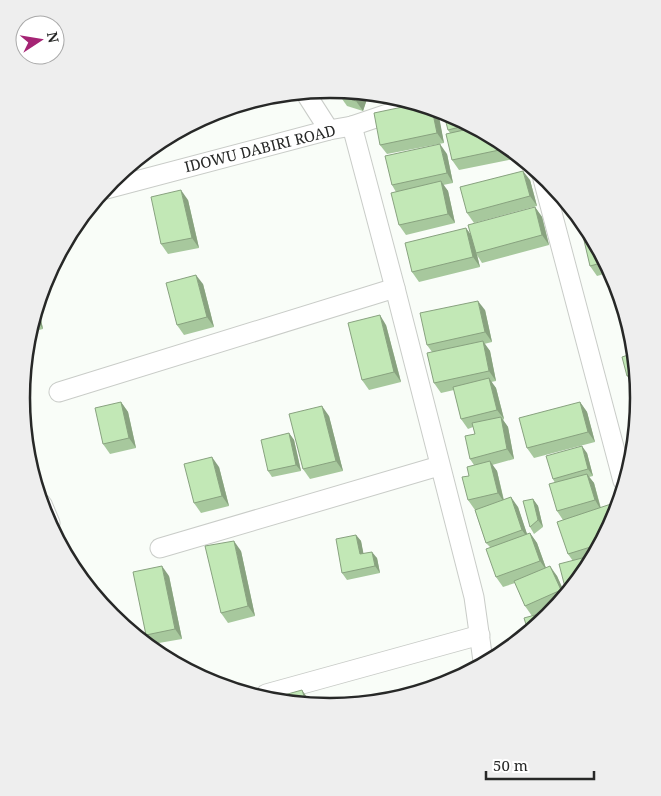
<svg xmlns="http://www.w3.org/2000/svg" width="661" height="796" font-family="'Noto Serif',serif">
  <rect width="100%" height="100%" fill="#f9fdf8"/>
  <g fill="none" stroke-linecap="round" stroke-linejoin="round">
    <defs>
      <g id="minor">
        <path d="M306 94 329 130"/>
        <path d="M352 126 395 288 474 597 483 661"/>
        <path d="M542 175 623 481"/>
        <path d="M106 189 329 130 352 126 414 105"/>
        <path d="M59 392 395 288"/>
        <path d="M42 504 50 523"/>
        <path d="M160 548 439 466"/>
        <path d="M266 694 480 635"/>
      </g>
    </defs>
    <!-- minor casing -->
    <use href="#minor" stroke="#c9ccc8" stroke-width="21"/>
    <!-- minor -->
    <use href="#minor" stroke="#fff" stroke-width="19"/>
  </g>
  <!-- wall -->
  <g fill="#a7c89d">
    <path d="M341 91 368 96 363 111 347 106 340 96Z"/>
    <path d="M412 105 437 110 444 143 387 154 380 145Z"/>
    <path d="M449 112 513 155 514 159 459 170 452 160 450 133 448 130Z"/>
    <path d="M447 154 453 183 443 185 448 191 455 223 406 235 399 225 396 192 392 185Z"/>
    <path d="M530 180 537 206 474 223 467 213Z"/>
    <path d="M188 200 199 248 168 254 161 244Z"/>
    <path d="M535 207 542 217 549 245 482 263 477 255 480 267 419 282 412 272 466 228 471 235Z"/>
    <path d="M576 219 611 272 597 276 590 266 584 235 577 226Z"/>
    <path d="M203 284 214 327 184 335 177 325Z"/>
    <path d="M485 310 492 342 484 344 490 351 496 381 491 382 496 388 504 419 503 420 508 427 514 459 492 465 497 471 504 500 518 507 527 534 530 533 537 543 546 568 557 576 565 594 557 605 532 616 525 606 515 583 503 587 496 577 490 547 486 543 475 510 468 500 469 476 474 465 470 459 475 434 473 427 468 429 461 419 454 390 441 393 434 383 432 352 427 345Z"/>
    <path d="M38 313 40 315 43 329 35 331Z"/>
    <path d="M386 325 401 382 369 390 362 380Z"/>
    <path d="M631 354 637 385 634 386 627 376Z"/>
    <path d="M121 402 128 412 136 448 110 454 103 444Z"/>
    <path d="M580 402 587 412 595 442 534 458 527 448Z"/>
    <path d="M329 416 343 471 310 479 303 469Z"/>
    <path d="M289 433 294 440 301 471 272 477 268 471Z"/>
    <path d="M587 453 593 476 589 477 594 483 601 508 616 517 566 591 573 561 568 554 563 520 557 511 555 483 553 479Z"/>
    <path d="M219 467 229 506 201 513 194 503Z"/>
    <path d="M533 499 538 506 543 527 534 534 530 527Z"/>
    <path d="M356 535 361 541 363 553 377 558 380 573 347 580 342 573Z"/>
    <path d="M241 551 255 616 228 623 221 613Z"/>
    <path d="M169 576 182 639 153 644 152 643 146 635Z"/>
  </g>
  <!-- shaded-wall -->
  <g fill="#88a27f">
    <path d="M358 94 368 96 363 111 356 101Z"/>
    <path d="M432 109 437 110 438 111 444 143 437 133Z"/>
    <path d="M440 144 447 154 453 183 447 173Z"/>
    <path d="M523 171 530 180 537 206 530 196Z"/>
    <path d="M441 181 448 191 455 223 448 214Z"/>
    <path d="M181 190 188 200 199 248 192 238Z"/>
    <path d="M535 207 542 217 549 245 542 235Z"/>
    <path d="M466 228 473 238 476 253 477 255 480 267 473 257Z"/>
    <path d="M196 275 203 284 214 327 207 317Z"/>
    <path d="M478 301 485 310 492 342 485 332Z"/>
    <path d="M38 313 40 315 43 329 38 322 37 318Z"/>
    <path d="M380 315 386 325 401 382 394 372Z"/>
    <path d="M483 341 490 351 496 381 489 371Z"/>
    <path d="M489 378 496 388 504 419 497 410Z"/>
    <path d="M121 402 128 412 136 448 129 438Z"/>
    <path d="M580 402 587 412 595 442 588 432Z"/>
    <path d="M322 406 329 416 343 471 336 461Z"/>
    <path d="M501 417 508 427 514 459 507 449Z"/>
    <path d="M289 433 294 440 301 471 296 465Z"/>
    <path d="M582 446 587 453 593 476 588 469Z"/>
    <path d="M212 457 219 467 229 506 222 496Z"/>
    <path d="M490 461 497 471 504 502 498 493Z"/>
    <path d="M587 474 594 483 601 510 595 500Z"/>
    <path d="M511 497 518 507 529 540 522 530Z"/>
    <path d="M533 499 538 506 543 527 538 520Z"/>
    <path d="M530 533 537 543 547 571 540 561Z"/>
    <path d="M356 535 361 541 365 561 360 554Z"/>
    <path d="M234 541 241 551 255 616 248 606Z"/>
    <path d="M372 552 377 558 380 573 375 566Z"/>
    <path d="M162 566 169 576 182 639 175 629Z"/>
    <path d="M550 566 557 576 565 594 564 595 561 590Z"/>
    <path d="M302 690 309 700 310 703 306 702Z"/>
  </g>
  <!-- building -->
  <g fill="#c2e8b6" stroke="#88a27f">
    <path d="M341 91 358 94 356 101 340 96Z"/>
    <path d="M412 105 432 109 437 133 380 145 374 113Z"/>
    <path d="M443 111 449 112 468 125 448 130Z"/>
    <path d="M473 128 504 149 452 160 446 134Z"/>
    <path d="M440 144 447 173 392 185 385 156Z"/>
    <path d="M523 171 530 196 467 213 460 187Z"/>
    <path d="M441 181 448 214 399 225 391 193Z"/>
    <path d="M181 190 192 238 161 244 151 197Z"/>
    <path d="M535 207 542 235 476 253 468 225Z"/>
    <path d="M576 219 580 225 577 226Z"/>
    <path d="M466 228 473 257 412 272 405 243Z"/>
    <path d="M586 235 605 262 590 266 583 236Z"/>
    <path d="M196 275 207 317 177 325 166 283Z"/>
    <path d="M478 301 485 332 427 345 420 313Z"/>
    <path d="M380 315 394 372 362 380 348 323Z"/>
    <path d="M625 323 629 344H628L622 324Z"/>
    <path d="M483 341 489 371 434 383 427 353Z"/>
    <path d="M631 354 635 373 627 376 622 357Z"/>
    <path d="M489 378 497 410 461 419 453 387Z"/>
    <path d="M121 402 129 438 103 444 95 408Z"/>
    <path d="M580 402 588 432 527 448 519 418Z"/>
    <path d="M322 406 336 461 303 469 289 414Z"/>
    <path d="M501 417 507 449 470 459 465 436 475 434 472 423Z"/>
    <path d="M289 433 296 465 268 471 261 440Z"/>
    <path d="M582 446 588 469 553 479 546 456Z"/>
    <path d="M212 457 222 496 194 503 184 464Z"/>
    <path d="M490 461 498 493 468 500 462 477 469 476 467 467Z"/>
    <path d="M587 474 595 500 557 511 549 484Z"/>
    <path d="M511 497 522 530 486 543 475 510Z"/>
    <path d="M533 499 538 520 530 527 523 501Z"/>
    <path d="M614 503 617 512 616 517 597 545 568 554 557 522Z"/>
    <path d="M530 533 540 561 496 577 486 549Z"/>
    <path d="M356 535 360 554 372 552 375 566 342 573 336 539Z"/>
    <path d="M234 541 248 606 221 613 205 546Z"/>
    <path d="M590 556 566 591 559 564Z"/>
    <path d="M162 566 175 629 146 635 133 572Z"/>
    <path d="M550 566 561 590 525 606 514 581Z"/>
    <path d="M553 610 549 617 528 631 524 618Z"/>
    <path d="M302 690 306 702 277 697Z"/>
  </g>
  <g text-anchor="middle" stroke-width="4" stroke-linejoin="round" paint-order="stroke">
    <!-- street labels -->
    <g font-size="15" fill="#272827" stroke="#fff">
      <text transform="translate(260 149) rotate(-14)" y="5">IDOWU DABIRI ROAD</text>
    </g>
  </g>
  <!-- crop -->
  <path d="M0 0H661V796H0ZM30 398a300 300 0 1 1 600 0a300 300 0 1 1-600 0Z" fill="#eee" fill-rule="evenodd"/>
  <path fill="none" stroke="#272827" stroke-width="2.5" d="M30 398a300 300 0 1 1 600 0a300 300 0 1 1-600 0Z"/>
  <!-- north arrow -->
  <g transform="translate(40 40) rotate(78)"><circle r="24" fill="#ffffff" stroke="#a9a9a9"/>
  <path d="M0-4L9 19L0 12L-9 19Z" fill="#a52474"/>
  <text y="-8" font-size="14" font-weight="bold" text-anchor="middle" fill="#272827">N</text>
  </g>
  <!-- scale -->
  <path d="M486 771v8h108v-8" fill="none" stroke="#272827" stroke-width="2.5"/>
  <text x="493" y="771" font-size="15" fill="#272827" stroke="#ffffff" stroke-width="4" paint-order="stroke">50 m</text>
</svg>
